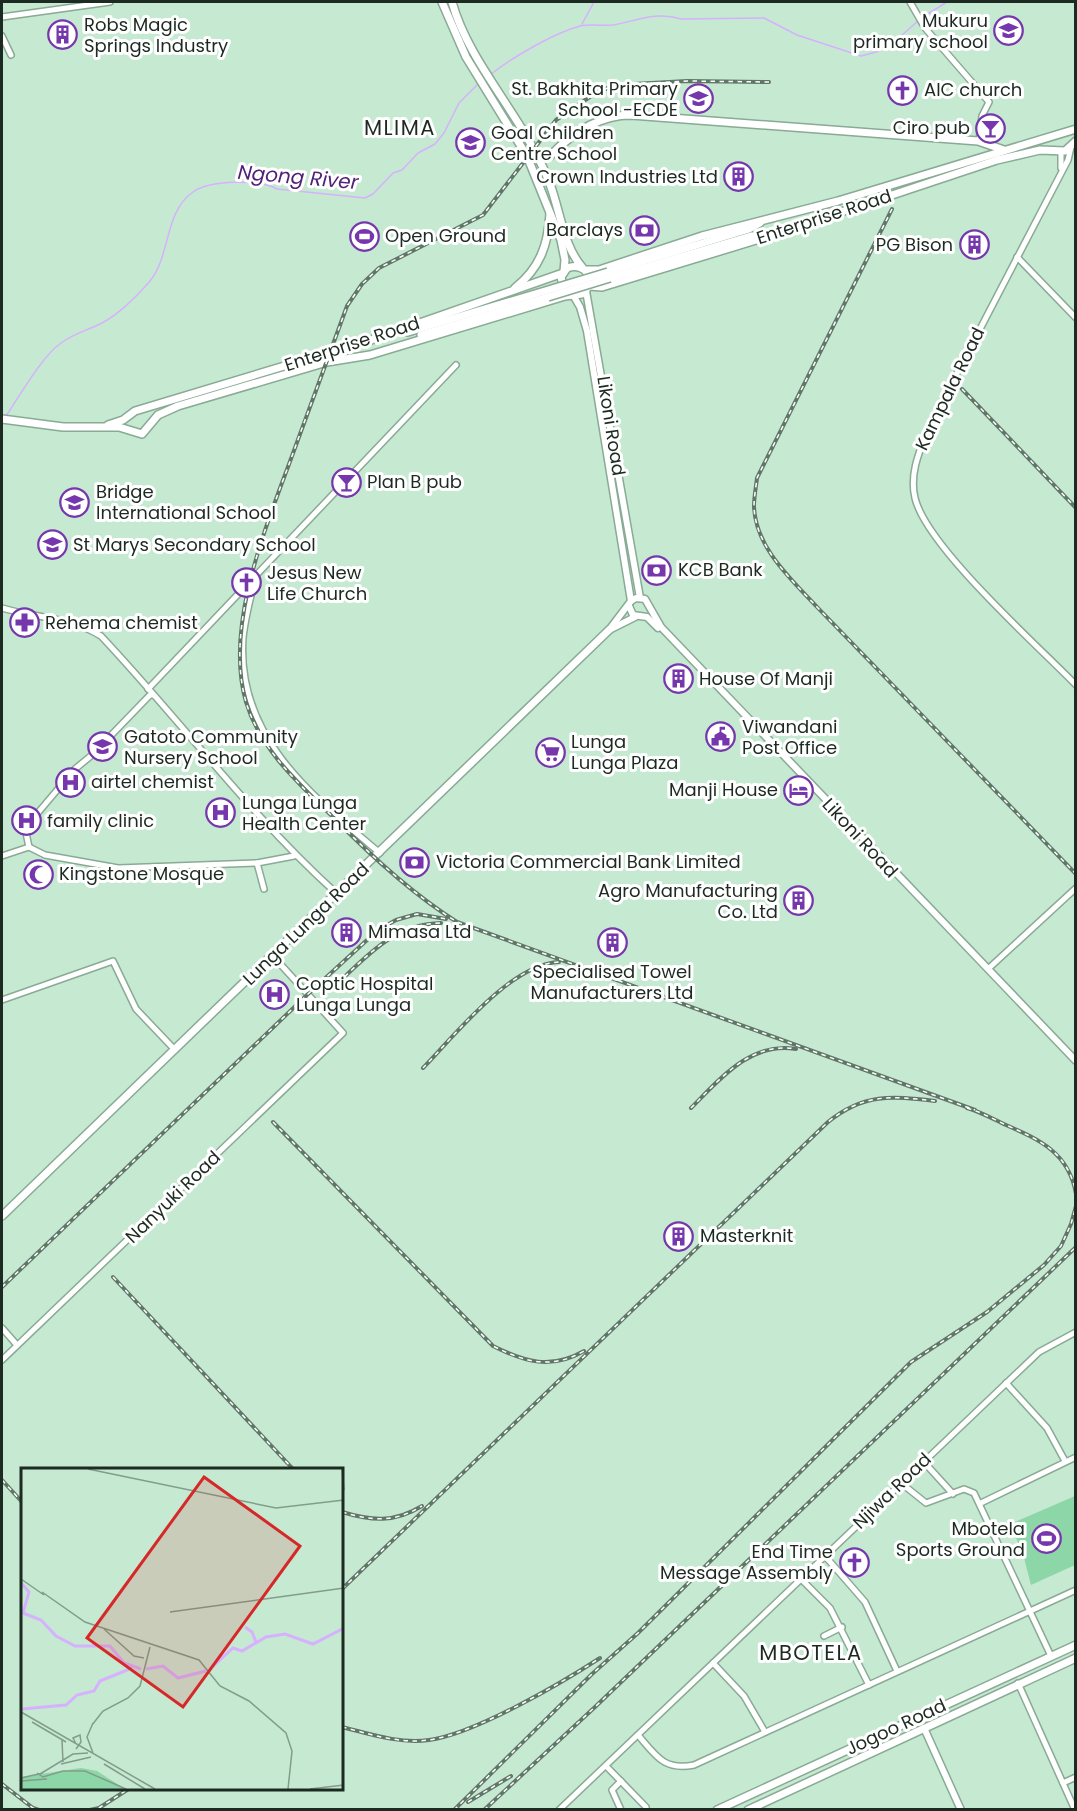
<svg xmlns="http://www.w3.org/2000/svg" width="1077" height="1811" font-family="Poppins,sans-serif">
  <rect width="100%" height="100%" fill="#c6e9d2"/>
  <!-- green -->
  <path fill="#8cd6a8" d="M1075 1496V1565L1031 1585 1023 1554 1010 1524Z"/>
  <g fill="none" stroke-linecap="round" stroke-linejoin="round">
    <!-- stream -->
    <g stroke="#d6b1fe" stroke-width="1.5">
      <path d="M923 17 947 2"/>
      <path d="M582 24 594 2"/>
      <path d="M490 75C511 58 554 33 580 26 591 24 602 26 613 25 636 21 657 11 681 19L764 18 797 35 861 56 876 52 893 43 919 20"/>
      <path d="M6 416C19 397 42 356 61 343 73 334 88 330 102 323 119 314 137 296 150 281 171 255 164 212 193 192 209 180 260 179 277 189L365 198 373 194 393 173 402 170 418 153 435 144 444 133 459 103 479 83"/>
    </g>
    <defs>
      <g id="minor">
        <path d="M910 2 925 28 989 102 982 116 979 141"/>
        <path d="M2 17 110 2"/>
        <path d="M2 36 11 55"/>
        <path d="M1071 147 1068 160 929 427C920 450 909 473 915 498 926 546 1037 645 1076 685"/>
        <path d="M1061 151V168"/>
        <path d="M1017 257 1076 318"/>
        <path d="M256 575C251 596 245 617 243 638 236 737 312 796 380 853"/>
        <path d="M2 608C36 618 70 617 101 636 181 721 249 814 335 892"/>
        <path d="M148 689 456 365"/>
        <path d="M29 847 25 828 75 769 92 755 150 695H153"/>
        <path d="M2 856 29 847 45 855 118 868 257 863 294 856"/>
        <path d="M257 863 264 889"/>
        <path d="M988 969 1076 888"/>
        <path d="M2 1000 113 961 136 1009 175 1050"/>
        <path d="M2 1328 17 1345"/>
        <path d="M2 1360 343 1033 272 955"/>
        <path d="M1006 1383 1047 1428 1065 1461"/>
        <path d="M923 1461 953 1494"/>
        <path d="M901 1483 926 1503 964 1489 974 1493 1051 1656"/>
        <path d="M981 1503 1076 1457"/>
        <path d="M825 1556 865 1602 897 1671"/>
        <path d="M801 1579 830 1608 869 1685"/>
        <path d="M824 1636 842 1627"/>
        <path d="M713 1663 744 1696 765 1732"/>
        <path d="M1018 1683 1075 1810"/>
        <path d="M638 1735C656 1756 664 1771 694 1765L1076 1590"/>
        <path d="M606 1766 646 1807"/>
        <path d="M1063 1783 1076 1777"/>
        <path d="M559 1810 1039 1352 1076 1332"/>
        <path d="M621 1810 612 1790 621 1781"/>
      </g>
      <g id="tertiary">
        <path d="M586 291 640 598"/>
        <path d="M573 295 580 307 587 331 631 601"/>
        <path d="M629 606 633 615 647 617 658 628"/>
        <path d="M609 630 631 601 636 598 645 599 661 627 1076 1061"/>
        <path d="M609 630 635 617"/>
        <path d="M924 1728 961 1810"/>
      </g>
      <g id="secondary">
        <path d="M442 2 466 57 527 156 561 240 565 260 564 271"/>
        <path d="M452 2C470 67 527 120 551 187 560 212 564 247 582 267"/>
        <path d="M550 156C572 133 599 115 631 115L978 141 1004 150"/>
        <path d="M586 270H599L702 236 838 201 1076 129"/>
        <path d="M608 272 749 229 760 223"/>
        <path d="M610 278 751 236H761"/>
        <path d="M589 286 602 287 766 237 997 160 1040 150 1065 151 1076 141"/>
        <path d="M515 288C540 268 548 245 550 214"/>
        <path d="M408 332 545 291"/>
        <path d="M421 335 548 297"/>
        <path d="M2 419 63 427H119L142 434 158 415 178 406 327 362 370 355 565 296 582 294C598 281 586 261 567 268L561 277 564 290 572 295"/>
        <path d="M108 425 123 420 135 411 371 340 563 273"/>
        <path d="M2 1216 609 630"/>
        <path d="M717 1810 1076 1645"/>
        <path d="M748 1810 1076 1658"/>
      </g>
    </defs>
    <!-- minor casing -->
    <use href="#minor" stroke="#89aa94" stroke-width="8"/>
    <!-- tertiary casing -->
    <use href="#tertiary" stroke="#89aa94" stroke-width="9"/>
    <!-- secondary casing -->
    <use href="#secondary" stroke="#89aa94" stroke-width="10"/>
    <!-- minor -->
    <use href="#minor" stroke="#fff" stroke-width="5"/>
    <!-- tertiary -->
    <use href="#tertiary" stroke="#fff" stroke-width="6"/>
    <!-- secondary -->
    <use href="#secondary" stroke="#fff" stroke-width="7"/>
    <defs>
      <g id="rail">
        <path d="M769 82 687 81 616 85 597 92 556 120 483 215 379 268 362 284 347 306C329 356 310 406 292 456 266 527 224 626 246 702 260 749 299 784 333 817 369 854 414 895 457 922L975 1110"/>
        <path d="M892 209 757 478C756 487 754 497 754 506 755 547 791 579 817 607L1076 874"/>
        <path d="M962 389 1076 508"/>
        <path d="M338 983C369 954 395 924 441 923"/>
        <path d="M423 1068C456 1034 511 964 559 962"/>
        <path d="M691 1108C720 1079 751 1041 796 1049"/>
        <path d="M967 1108C981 1112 993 1119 1006 1125 1040 1140 1069 1153 1076 1194"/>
        <path d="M273 1122 493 1346C525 1362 551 1370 584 1351"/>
        <path d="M113 1277 293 1469"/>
        <path d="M2 1287 308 994 378 930 396 920 417 914 446 919"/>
        <path d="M2 1480 22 1502"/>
        <path d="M342 1512C372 1521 394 1523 422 1506"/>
        <path d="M342 1589 828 1122C864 1093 891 1096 935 1101"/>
        <path d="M342 1727C370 1734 399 1744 429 1740 474 1734 560 1684 600 1658"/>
        <path d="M2 1784 33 1808 39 1810"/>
        <path d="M468 1802 511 1776"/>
        <path d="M90 1810 99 1808 130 1788"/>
        <path d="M454 1810 592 1674 638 1633 911 1362 987 1312 1044 1265 1061 1246 1071 1224 1076 1206"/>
        <path d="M484 1810 595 1707 1076 1247"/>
      </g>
    </defs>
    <!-- rail casing -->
    <use href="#rail" stroke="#607768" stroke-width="4"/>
    <!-- rail -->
    <use href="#rail" stroke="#fff" stroke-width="1.5" stroke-dasharray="4.5" stroke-linecap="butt"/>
    <defs>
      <g id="secondary-bridge">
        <path d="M545 291 608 272"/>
        <path d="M548 297 610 278"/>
      </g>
    </defs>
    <!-- secondary-bridge casing -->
    <use href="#secondary-bridge" stroke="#89aa94" stroke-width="10" stroke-linecap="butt"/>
    <!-- secondary-bridge -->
    <use href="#secondary-bridge" stroke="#fff" stroke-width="7"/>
  </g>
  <!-- icons -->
  <defs>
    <symbol id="school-ring" viewBox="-11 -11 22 22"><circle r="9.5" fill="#fff" stroke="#7737ac" stroke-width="1.5"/><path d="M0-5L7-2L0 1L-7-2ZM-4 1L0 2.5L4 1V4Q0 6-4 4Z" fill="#7737ac"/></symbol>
    <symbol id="building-ring" viewBox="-11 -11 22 22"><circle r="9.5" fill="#fff" stroke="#7737ac" stroke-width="1.5"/><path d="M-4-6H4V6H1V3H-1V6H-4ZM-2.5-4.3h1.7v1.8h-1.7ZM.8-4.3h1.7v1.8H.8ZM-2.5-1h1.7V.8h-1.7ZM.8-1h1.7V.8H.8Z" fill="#7737ac"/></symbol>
    <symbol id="church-ring" viewBox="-11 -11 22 22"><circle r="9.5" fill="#fff" stroke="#7737ac" stroke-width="1.5"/><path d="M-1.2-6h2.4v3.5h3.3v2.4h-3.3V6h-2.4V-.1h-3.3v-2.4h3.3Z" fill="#7737ac"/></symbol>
    <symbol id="bar-ring" viewBox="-11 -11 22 22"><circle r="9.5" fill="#fff" stroke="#7737ac" stroke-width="1.5"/><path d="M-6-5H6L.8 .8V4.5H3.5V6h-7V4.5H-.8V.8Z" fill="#7737ac"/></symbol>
    <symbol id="bank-ring" viewBox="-11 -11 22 22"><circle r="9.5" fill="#fff" stroke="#7737ac" stroke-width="1.5"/><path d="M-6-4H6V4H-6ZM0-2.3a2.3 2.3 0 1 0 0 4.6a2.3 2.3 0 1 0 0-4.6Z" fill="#7737ac"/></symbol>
    <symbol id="stadium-ring" viewBox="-11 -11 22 22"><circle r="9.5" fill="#fff" stroke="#7737ac" stroke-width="1.5"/><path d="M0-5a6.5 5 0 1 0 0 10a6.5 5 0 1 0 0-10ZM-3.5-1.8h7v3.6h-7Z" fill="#7737ac"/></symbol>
    <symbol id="pharmacy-ring" viewBox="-11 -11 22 22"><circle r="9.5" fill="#fff" stroke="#7737ac" stroke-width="1.5"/><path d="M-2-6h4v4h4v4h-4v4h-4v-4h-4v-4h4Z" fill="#7737ac"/></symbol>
    <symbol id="civic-ring" viewBox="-11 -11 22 22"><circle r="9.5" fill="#fff" stroke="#7737ac" stroke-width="1.5"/><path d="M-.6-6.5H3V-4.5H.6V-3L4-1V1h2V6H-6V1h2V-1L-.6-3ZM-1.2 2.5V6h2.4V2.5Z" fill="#7737ac"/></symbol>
    <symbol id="supermarket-ring" viewBox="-11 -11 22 22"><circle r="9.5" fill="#fff" stroke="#7737ac" stroke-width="1.5"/><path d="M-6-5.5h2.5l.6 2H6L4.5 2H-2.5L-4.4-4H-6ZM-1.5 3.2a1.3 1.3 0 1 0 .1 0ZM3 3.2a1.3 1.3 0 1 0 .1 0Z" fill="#7737ac"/></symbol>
    <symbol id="hospital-ring" viewBox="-11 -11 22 22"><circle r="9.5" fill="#fff" stroke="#7737ac" stroke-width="1.5"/><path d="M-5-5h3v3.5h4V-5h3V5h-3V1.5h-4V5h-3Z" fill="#7737ac"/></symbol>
    <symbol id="hotel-ring" viewBox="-11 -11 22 22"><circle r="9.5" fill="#fff" stroke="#7737ac" stroke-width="1.5"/><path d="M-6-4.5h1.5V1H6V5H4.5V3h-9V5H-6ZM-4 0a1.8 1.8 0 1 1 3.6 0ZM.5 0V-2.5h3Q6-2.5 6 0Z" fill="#7737ac"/></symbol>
    <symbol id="mosque-ring" viewBox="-11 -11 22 22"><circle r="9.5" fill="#fff" stroke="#7737ac" stroke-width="1.5"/><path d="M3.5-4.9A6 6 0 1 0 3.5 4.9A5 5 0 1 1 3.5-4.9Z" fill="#7737ac"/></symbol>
  </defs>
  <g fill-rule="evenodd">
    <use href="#school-ring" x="992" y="14" width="33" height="33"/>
    <use href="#building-ring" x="46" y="18" width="33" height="33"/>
    <use href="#church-ring" x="886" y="74" width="33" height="33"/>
    <use href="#school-ring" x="682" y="82" width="33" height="33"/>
    <use href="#bar-ring" x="974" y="112" width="33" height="33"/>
    <use href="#school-ring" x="454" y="126" width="33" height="33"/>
    <use href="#building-ring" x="722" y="160" width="33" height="33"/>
    <use href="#bank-ring" x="628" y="214" width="33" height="33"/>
    <use href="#stadium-ring" x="348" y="220" width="33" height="33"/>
    <use href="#building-ring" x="958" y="228" width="33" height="33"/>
    <use href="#bar-ring" x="330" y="466" width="33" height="33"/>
    <use href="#school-ring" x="58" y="486" width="33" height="33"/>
    <use href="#school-ring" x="36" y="528" width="33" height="33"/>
    <use href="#bank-ring" x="640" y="554" width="33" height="33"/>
    <use href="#church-ring" x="230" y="566" width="33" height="33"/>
    <use href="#pharmacy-ring" x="8" y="606" width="33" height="33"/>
    <use href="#building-ring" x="662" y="662" width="33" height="33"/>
    <use href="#civic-ring" x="704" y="720" width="33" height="33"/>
    <use href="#school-ring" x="86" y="730" width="33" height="33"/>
    <use href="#supermarket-ring" x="534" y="736" width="33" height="33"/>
    <use href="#hospital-ring" x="54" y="766" width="33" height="33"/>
    <use href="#hotel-ring" x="782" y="774" width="33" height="33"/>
    <use href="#hospital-ring" x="204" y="796" width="33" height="33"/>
    <use href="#hospital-ring" x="10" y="804" width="33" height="33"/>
    <use href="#bank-ring" x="398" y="846" width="33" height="33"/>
    <use href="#mosque-ring" x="22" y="858" width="33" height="33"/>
    <use href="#building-ring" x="782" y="884" width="33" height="33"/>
    <use href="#building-ring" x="330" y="916" width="33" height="33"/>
    <use href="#building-ring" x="596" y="926" width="33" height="33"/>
    <use href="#hospital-ring" x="258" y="978" width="33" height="33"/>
    <use href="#building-ring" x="662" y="1220" width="33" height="33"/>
    <use href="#stadium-ring" x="1030" y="1522" width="33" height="33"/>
    <use href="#church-ring" x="838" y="1546" width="33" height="33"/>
  </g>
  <g text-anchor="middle" stroke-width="6" stroke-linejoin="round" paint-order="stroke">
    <!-- poi labels -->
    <g font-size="18" fill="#1c2a21" stroke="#fff" text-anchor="start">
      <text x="988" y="27" text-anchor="end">Mukuru<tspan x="988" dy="21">primary school</tspan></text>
      <text x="84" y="31">Robs Magic<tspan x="84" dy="21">Springs Industry</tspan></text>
      <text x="678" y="95" text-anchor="end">St. Bakhita Primary<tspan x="678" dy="21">School -ECDE</tspan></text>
      <text x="924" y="96">AIC church</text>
      <text x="970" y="134" text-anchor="end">Ciro pub</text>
      <text x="491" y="139">Goal Children<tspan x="491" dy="21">Centre School</tspan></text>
      <text x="718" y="183" text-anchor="end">Crown Industries Ltd</text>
      <text x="623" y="236" text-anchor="end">Barclays</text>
      <text x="385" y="242">Open Ground</text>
      <text x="953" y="251" text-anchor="end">PG Bison</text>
      <text x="367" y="488">Plan B pub</text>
      <text x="96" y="498">Bridge<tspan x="96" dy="21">International School</tspan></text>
      <text x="73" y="551">St Marys Secondary School</text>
      <text x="678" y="576">KCB Bank</text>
      <text x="267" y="579">Jesus New<tspan x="267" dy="21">Life Church</tspan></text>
      <text x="45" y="629">Rehema chemist</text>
      <text x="699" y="685">House Of Manji</text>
      <text x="742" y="733">Viwandani<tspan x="742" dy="21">Post Office</tspan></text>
      <text x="124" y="743">Gatoto Community<tspan x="124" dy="21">Nursery School</tspan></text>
      <text x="571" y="748">Lunga<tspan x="571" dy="21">Lunga Plaza</tspan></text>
      <text x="91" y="788">airtel chemist</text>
      <text x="778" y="796" text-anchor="end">Manji House</text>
      <text x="242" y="809">Lunga Lunga<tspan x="242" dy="21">Health Center</tspan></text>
      <text x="47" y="827">family clinic</text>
      <text x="436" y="868">Victoria Commercial Bank Limited</text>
      <text x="59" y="880">Kingstone Mosque</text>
      <text x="778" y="897" text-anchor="end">Agro Manufacturing<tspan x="778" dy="21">Co. Ltd</tspan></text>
      <text x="368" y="938">Mimasa Ltd</text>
      <text x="612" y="978" text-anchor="middle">Specialised Towel<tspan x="612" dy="21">Manufacturers Ltd</tspan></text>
      <text x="296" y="990">Coptic Hospital<tspan x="296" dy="21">Lunga Lunga</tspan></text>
      <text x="700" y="1242">Masterknit</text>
      <text x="1025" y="1535" text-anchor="end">Mbotela<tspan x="1025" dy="21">Sports Ground</tspan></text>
      <text x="833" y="1558" text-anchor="end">End Time<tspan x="833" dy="21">Message Assembly</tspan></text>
    </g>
    <!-- street labels -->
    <g font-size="18" fill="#1c2a21" stroke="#fff">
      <text transform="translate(824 217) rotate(-18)" y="6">Enterprise Road</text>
      <text transform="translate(352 344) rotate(-18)" y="6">Enterprise Road</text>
      <text transform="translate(950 389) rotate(-64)" y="6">Kampala Road</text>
      <text transform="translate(611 426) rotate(81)" y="6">Likoni Road</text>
      <text transform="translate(860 838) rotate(47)" y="6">Likoni Road</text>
      <text transform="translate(306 924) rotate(-44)" y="6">Lunga Lunga Road</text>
      <text transform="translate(173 1197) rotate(-44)" y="6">Nanyuki Road</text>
      <text transform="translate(892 1491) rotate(-44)" y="6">Njiwa Road</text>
      <text transform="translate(896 1727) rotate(-25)" y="6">Jogoo Road</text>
    </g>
    <!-- water labels -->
    <g font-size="20" font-style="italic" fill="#522279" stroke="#fff">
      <text transform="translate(298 177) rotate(5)" y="7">Ngong River</text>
    </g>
    <!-- quarter labels -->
    <g font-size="21" letter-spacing="1.5" fill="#1c2a21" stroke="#fff">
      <text x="400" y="135">MLIMA</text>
      <text x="811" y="1660">MBOTELA</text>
    </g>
  </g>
  <!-- overview -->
  <g transform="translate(21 1468)">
    <rect width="322" height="322" fill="#c6e9d2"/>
    <path d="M60 300 76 303 104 321H0V309Z" fill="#8cd6a8"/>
    <path fill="none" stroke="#d6b1fe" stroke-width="3" d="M0 115 8 124 2 145 20 152 35 168 54 178H89L103 195 120 201M224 159 231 164 235 174M125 201 142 198 157 210 185 203M189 201 212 180 221 183 245 169 264 166 292 176 323 160M1 241 45 237 56 227 73 223 79 213 111 200"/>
    <path fill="none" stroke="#829d8b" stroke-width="1.5" d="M67 1 255 40 323 32M321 1 323 22M0 111 23 127M21 124 64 154 178 192 199 218 228 233 265 265 271 283 267 321M149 144 323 120M83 161 113 188 123 190M0 244 134 321M11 254 45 274M72 255 66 269 72 285M71 257 82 243 107 230 119 218 129 179M41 272 42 294M55 276 52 270 59 267 60 274 55 281M40 296 70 289M83 296 124 321M16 305 22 309 42 303H64L105 321M19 306 52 286 67 285M0 310 22 305M0 313 26 311M289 321 323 317"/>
    <path fill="#d62828" fill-opacity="0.15" stroke="#d62828" stroke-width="3" d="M183 9 279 78 162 239 66 170Z"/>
    <rect width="322" height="322" fill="none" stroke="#1c2a21" stroke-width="3"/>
  </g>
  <!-- border -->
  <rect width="1077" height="1811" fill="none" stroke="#1c2a21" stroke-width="6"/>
</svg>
